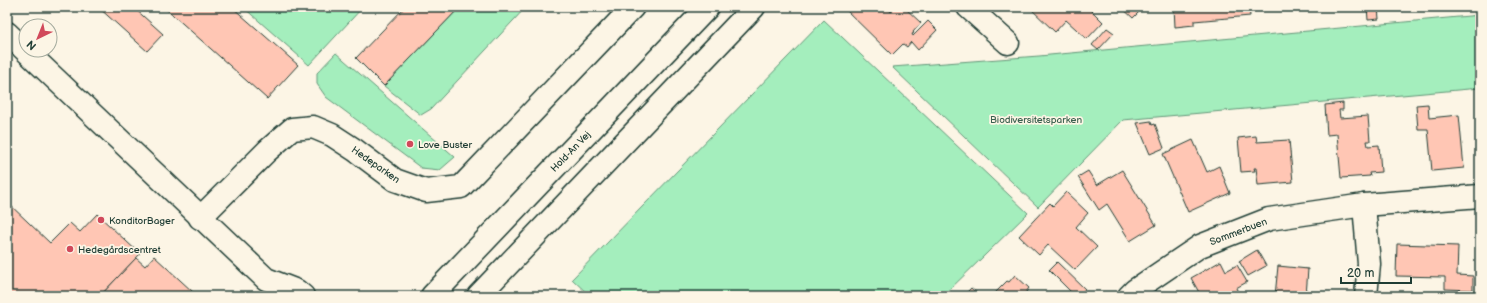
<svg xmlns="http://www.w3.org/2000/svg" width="1487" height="303" font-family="'Balsamiq Sans',sans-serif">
  <rect width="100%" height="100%" fill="#fcf5e5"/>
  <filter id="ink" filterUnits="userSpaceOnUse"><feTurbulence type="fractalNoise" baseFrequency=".025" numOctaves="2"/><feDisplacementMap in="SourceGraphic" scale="8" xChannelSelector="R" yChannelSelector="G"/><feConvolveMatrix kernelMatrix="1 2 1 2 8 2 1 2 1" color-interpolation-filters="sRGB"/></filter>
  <g filter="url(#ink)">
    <!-- green -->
    <g fill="#a4eebd" stroke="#629678">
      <path d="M243 7H363L309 65Z"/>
      <path d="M460 7H526L431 109 421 115 384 86Z"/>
      <path d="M1480 15V88L1123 120 1038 207 892 67 1039 56Z"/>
      <path d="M824 20 1028 213 943 296H590L572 279Z"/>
      <path d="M336 53 455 157 440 170 421 168 326 97 317 84V73Z"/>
    </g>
    <!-- building -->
    <g fill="#ffc6b4" stroke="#1f3d34">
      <path d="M98 7H133L163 34 147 51Z"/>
      <path d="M164 7H232L298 65 267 99Z"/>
      <path d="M405 7H460L384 86 356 58Z"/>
      <path d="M843 7H886L891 12 896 7H904L921 23 913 32 914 33 912 34 913 36 928 21 937 30 918 50 911 42 907 47 903 44 892 55Z"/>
      <path d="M1029 7H1088L1103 22 1087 39 1066 20 1055 32Z"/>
      <path d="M1121 7H1139L1142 9 1133 18Z"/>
      <path d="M1174 7H1249L1250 16 1194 21V25L1175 27Z"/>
      <path d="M1367 7H1378L1379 19 1368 20Z"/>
      <path d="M1107 28 1114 33 1098 50 1092 45Z"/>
      <path d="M1343 103V110H1339L1340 118 1368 116 1370 141H1367L1368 146 1379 145 1381 172 1369 173 1370 176 1341 178 1337 134 1327 135 1325 105Z"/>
      <path d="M1428 104 1429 118 1459 115 1464 168 1432 171 1428 129H1418L1416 105Z"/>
      <path d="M1151 121 1152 125 1155 124 1164 148 1150 154 1137 123Z"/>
      <path d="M1256 136 1257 142 1289 140 1293 182 1258 185 1256 168H1254L1255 171 1241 172 1238 138Z"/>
      <path d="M1193 140 1207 172 1219 166 1230 193 1188 212 1163 154Z"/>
      <path d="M1122 170 1156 225 1130 241 1107 204 1099 210 1078 177 1088 171 1097 185Z"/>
      <path d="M1066 192 1088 213 1076 227 1097 247 1075 270 1048 245 1039 255 1019 236 1050 203 1053 206Z"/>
      <path d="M7 202 50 243 70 223 80 232 97 214 140 254 100 296H7Z"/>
      <path d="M1397 244 1458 246 1457 275 1473 276V290L1445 289V277L1396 276Z"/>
      <path d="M1257 250 1266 266 1248 276 1239 261Z"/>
      <path d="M154 256 193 292 188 296H100L136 258 145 266Z"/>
      <path d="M1221 261 1226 271 1237 265 1247 282 1236 288 1240 296H1201L1191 278Z"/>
      <path d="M1057 262 1085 289 1078 296H1075L1049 270Z"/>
      <path d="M1278 266 1308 269 1306 296H1275Z"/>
      <path d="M1015 275 1029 288 1023 296H992L1007 281 1009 282Z"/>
      <path d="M971 288 980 296H963Z"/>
    </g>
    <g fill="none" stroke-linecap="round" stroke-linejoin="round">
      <defs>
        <g id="minor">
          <path d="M968 7 1008 43"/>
          <path d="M7 33 266 279 297 291 303 296"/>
          <path d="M1364 205 1369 264 1366 296"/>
          <path d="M200 218 267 151 292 129 313 127 332 135 355 150 395 180 426 191 461 187 633 7"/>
          <path d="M1129 296 1135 290 1200 246 1269 219 1364 205 1480 196"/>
        </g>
        <g id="tertiary">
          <path d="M432 296 708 7"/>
          <path d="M478 296 754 7"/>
        </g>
      </defs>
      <!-- minor casing -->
      <use href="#minor" stroke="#1f3d34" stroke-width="25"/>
      <!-- tertiary casing -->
      <use href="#tertiary" stroke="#1f3d34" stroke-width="25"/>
      <!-- minor -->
      <use href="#minor" stroke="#fcf5e5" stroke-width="22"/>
      <!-- tertiary -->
      <use href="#tertiary" stroke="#fcf5e5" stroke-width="22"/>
    </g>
  </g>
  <!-- markers -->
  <g fill="#d1495b" stroke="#fcf5e5" stroke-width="1.5">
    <circle cx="410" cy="144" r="4"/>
    <circle cx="101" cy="220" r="4"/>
    <circle cx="70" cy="249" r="4"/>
  </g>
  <g text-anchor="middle" stroke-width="3.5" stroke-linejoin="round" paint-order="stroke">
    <!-- park labels -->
    <g font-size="10" fill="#3a604f" stroke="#fcf5e5">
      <text x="1036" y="123">Biodiversitetsparken</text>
    </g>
    <!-- poi labels -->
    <g font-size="10" fill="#1f3d34" stroke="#fcf5e5" text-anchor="start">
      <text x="418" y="148">Love Buster</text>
      <text x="109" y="224">KonditorBager</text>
      <text x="78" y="253">Hedegårdscentret</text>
    </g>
    <!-- street labels -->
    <g font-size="10" fill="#1f3d34" stroke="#fcf5e5">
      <text transform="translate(570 151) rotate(-46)" y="4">Hold-An Vej</text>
      <text transform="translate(376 164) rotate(35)" y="4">Hedeparken</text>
      <text transform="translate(1238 231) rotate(-21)" y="4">Sommerbuen</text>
    </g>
  </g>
  <!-- margin -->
  <rect width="1487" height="303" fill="none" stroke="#fcf5e5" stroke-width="24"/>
  <rect x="12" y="12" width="1463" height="279" fill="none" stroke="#1f3d34" stroke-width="1.5" filter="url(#ink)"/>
  <!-- north arrow -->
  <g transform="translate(38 38) rotate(223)"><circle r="19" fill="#fcf5e5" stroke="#a4ab9e"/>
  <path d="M0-3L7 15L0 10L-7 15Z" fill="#d1495b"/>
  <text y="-6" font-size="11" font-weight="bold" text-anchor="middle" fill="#1f3d34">N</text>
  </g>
  <!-- scale -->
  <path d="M1341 277v6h70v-6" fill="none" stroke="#1f3d34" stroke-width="2"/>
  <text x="1347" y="277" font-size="12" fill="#1f3d34" stroke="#fcf5e5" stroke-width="3" paint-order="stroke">20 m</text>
</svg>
